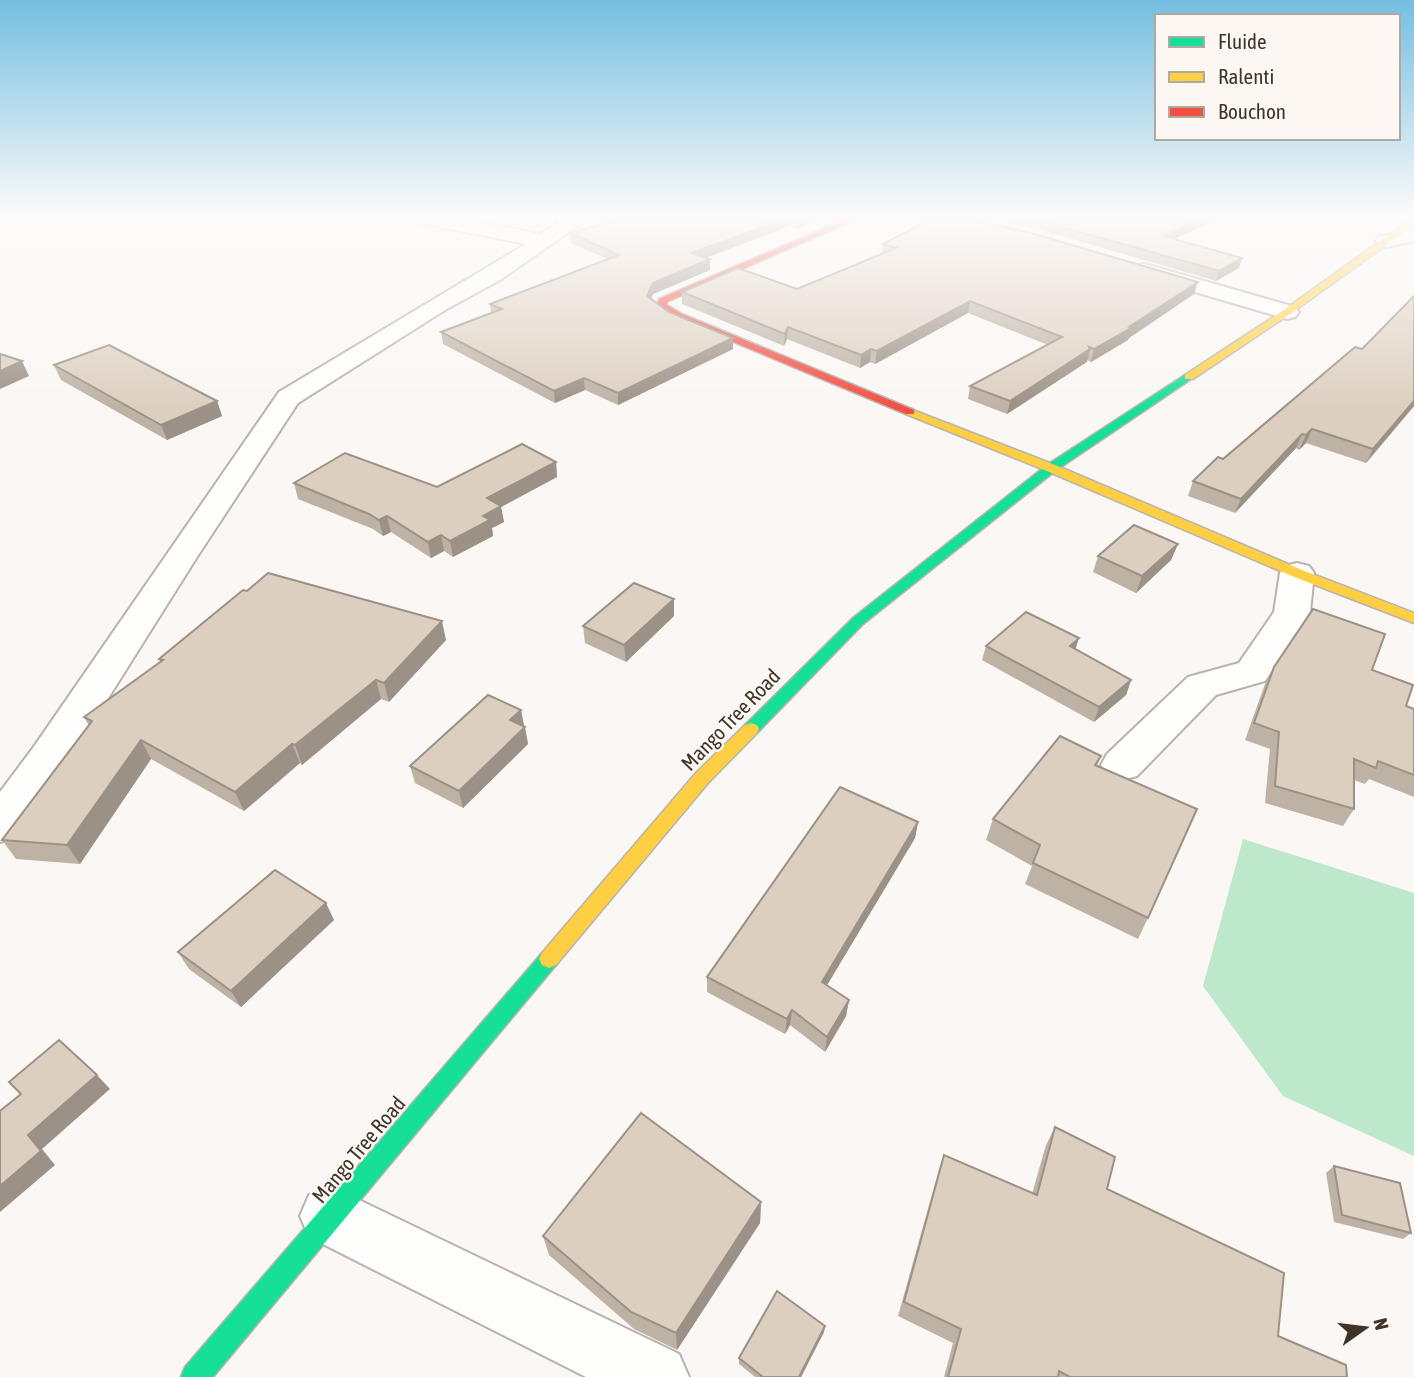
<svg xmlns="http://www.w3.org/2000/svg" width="1414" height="1377" font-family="'Asap Condensed',sans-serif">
  <rect width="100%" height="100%" fill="#faf7f4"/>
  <!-- green -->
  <path fill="#bee8cc" d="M1243 839 1414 893V1156L1283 1096 1203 986Z"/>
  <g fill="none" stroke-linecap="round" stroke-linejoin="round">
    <defs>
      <g id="street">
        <path d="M405 216H446L540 234 568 216H592L500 280 445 310 298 403 197 557 63 770 16 837 0 842V792L33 748 279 392 526 244 415 222Z"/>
        <path d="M1414 229V241L1386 247 1379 245 1376 241 1379 237Z"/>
        <path d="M1145 264 1295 307 1299 312 1295 317 1287 319 1137 275 1134 270 1137 265Z"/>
        <path d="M1297 563 1309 566 1314 573 1310 612 1265 681 1216 695 1137 776 1122 780 1107 776 1101 765 1107 754 1188 677 1239 663 1274 612 1280 573 1285 566Z"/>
        <path d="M330 1186 679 1354 689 1377H586L309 1237 300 1216 309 1195Z"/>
      </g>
      <g id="fast">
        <path d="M1185 375 1194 377 1055 471 863 624 757 733H745L743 729 745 725 853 618 1047 465Z"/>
        <path d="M549 950 556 953 559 959 556 965 213 1377H181L185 1367 542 953Z"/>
      </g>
      <g id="slow">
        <path d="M1411 219H1414V225L1290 314 1193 379H1185V375L1284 310Z"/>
        <path d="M910 409 1055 465 1302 570 1414 613V623L1292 576 1047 471 906 414V410Z"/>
        <path d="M751 723 757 725 759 729 757 733 708 783 556 965 549 968 542 965 539 959 542 953 696 773 745 725Z"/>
      </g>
      <path id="jam" d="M853 216H864L667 302V305L682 314 914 410V414H906L676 318 657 306 659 299Z"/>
    </defs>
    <!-- street casing -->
    <use href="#street" stroke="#b9b3ad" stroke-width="4"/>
    <!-- fast casing -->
    <use href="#fast" stroke="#b9b3ad" stroke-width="3"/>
    <!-- slow casing -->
    <use href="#slow" stroke="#b9b3ad" stroke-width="3"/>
    <!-- jam casing -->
    <use href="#jam" stroke="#b9b3ad" stroke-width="3"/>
    <!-- street -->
    <use href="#street" fill="#fefefd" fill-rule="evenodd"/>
    <!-- fast -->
    <use href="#fast" fill="#16e098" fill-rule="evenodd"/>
    <!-- slow -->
    <use href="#slow" fill="#ffcf43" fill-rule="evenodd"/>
    <!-- jam -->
    <use href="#jam" fill="#f24e42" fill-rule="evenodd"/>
  </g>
  <!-- wall -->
  <g fill="#beb2a5">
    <path d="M616 216H822L797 229 789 226 706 258 710 259V270L653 294 651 299 669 312 733 349 618 405 585 390 555 403 443 344 441 332 491 313 490 304 607 259 571 243 570 233 614 220 613 217Z"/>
    <path d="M983 216H1223L1174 239 1239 268 1216 281 1051 233Z"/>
    <path d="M1332 216H1356L1350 221Z"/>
    <path d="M883 244 1194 294 1129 338 1128 340 1091 362 1087 360 1007 414 968 399 970 386 1048 345 968 313 875 364 870 362 860 368 787 339 784 346 682 304V292L797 289 882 254Z"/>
    <path d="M1355 347 1414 406 1366 463 1306 443 1299 450 1296 448 1235 513 1188 496 1193 481 1223 459Z"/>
    <path d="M54 365 217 401 222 416 167 440 61 380Z"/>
    <path d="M556 462 557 477 501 507 504 522 492 528 493 536 453 557 444 551 431 558 391 532 383 536 373 529 298 499 294 483 437 487Z"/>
    <path d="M1178 544 1171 560 1136 593 1093 572 1098 556Z"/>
    <path d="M674 616 626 662 585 643 583 626Z"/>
    <path d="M1079 638 1075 649 1131 680 1126 695 1094 722 982 660 986 646Z"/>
    <path d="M446 640 389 702 381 699 302 765 300 763 244 811 151 759 80 864 16 859 2 840 89 726 84 717 160 662 159 659Z"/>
    <path d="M1274 667 1372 670 1406 706 1414 709V797L1369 779 1365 784 1354 780V809L1343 826 1265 803 1270 749 1245 740 1265 684Z"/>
    <path d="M521 710 528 744 463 808 415 783 410 766Z"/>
    <path d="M1101 756 1097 766 1148 918 1138 939 1025 884 1032 866 986 840 993 819Z"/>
    <path d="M918 822 915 838 827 985 849 1000 846 1016 825 1052 790 1025 785 1034 707 992V977Z"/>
    <path d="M334 920 241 1007 189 969 178 952Z"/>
    <path d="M1055 1127 1107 1189 1278 1336 1347 1377H944L953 1343 898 1316 938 1173 944 1155 1032 1194 1046 1145Z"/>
    <path d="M1334 1166 1411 1233 1403 1239 1334 1222 1326 1173Z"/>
    <path d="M761 1202 760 1223 677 1350 634 1329 549 1255 543 1236Z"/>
    <path d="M824 1332 801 1377H755L739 1364V1358Z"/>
  </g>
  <!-- shaded-wall -->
  <g fill="#9b9186">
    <path d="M803 216H822L797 229V219Z"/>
    <path d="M1206 216H1223L1160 246 1163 236Z"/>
    <path d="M790 217 789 226 692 263V253Z"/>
    <path d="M1242 258 1239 268 1216 281 1219 271Z"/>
    <path d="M710 259V270L653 294 647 307V296L653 283Z"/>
    <path d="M1198 282 1194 294 1129 338 1128 340 1091 362 1094 349Z"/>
    <path d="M970 301 968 313 875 364 877 351Z"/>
    <path d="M788 327 787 339 784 346 785 334Z"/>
    <path d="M733 338V349L618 405V393Z"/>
    <path d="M871 349 870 362 860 368 861 355Z"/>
    <path d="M1090 349 1087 362 1007 414 1010 401Z"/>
    <path d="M22 361 29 376 0 389V371Z"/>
    <path d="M584 378 585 390 555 403 554 391Z"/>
    <path d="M217 401 222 416 167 440 161 425Z"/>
    <path d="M1414 401V406L1366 463 1373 449Z"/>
    <path d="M1312 429 1306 443 1299 450 1306 435Z"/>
    <path d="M1302 434 1296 448 1235 513 1241 499Z"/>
    <path d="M556 462 557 477 501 507 504 522 492 528 493 536 453 557 450 541 483 516 487 498Z"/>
    <path d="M387 516 391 532 383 536 379 520Z"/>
    <path d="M441 535 444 551 431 558 428 542Z"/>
    <path d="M1178 544 1171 560 1136 593 1142 576Z"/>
    <path d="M674 599V616L626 662 624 645Z"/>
    <path d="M442 621 446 640 389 702 384 683Z"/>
    <path d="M1079 638 1074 653 1070 646Z"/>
    <path d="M376 680 381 699 302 765 295 745Z"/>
    <path d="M1131 680 1126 695 1094 722 1099 707Z"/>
    <path d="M521 710 524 727 510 720Z"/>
    <path d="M525 727 528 744 463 808 459 791Z"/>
    <path d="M141 740 151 759 80 864 67 845Z"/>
    <path d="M292 744 300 763 244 811 235 792Z"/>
    <path d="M918 822 915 838 820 997 822 982Z"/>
    <path d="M326 903 334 920 241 1007 231 991Z"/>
    <path d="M849 1000 846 1016 825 1052 827 1037Z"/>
    <path d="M792 1010 790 1025 785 1034 787 1019Z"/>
    <path d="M97 1075 110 1089 42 1149 55 1165 0 1212V1186L28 1135Z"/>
    <path d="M761 1202 760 1223 677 1350 676 1333Z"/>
    <path d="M825 1326 824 1332 801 1377H799Z"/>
  </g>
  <!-- building -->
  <g fill="#ddcfc0" stroke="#9b9186" stroke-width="2">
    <path d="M616 216H803L797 219 790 217 692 253 710 259 653 283 647 296 669 312 733 338 618 393 584 378 554 391 441 332 502 309 490 304 619 255 570 233 619 219 613 217Z"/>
    <path d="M937 216H960L1038 235 1198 282 1129 327 1131 328 1094 349 1089 347 1090 349 1010 401 970 386 1062 337 970 301 877 351 871 349 861 355 788 327 785 334 682 292 738 268 797 289 896 248 883 244Z"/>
    <path d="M1023 216H1206L1163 236 1242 258 1219 271Z"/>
    <path d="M1414 296V401L1373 449 1312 429 1306 435 1302 434 1241 499 1193 481 1218 457 1223 459 1355 347 1362 349Z"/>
    <path d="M109 345 217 401 161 425 54 365Z"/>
    <path d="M0 354 22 361 0 371Z"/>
    <path d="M522 444 556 462 487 498 501 506 483 516 490 520 450 541 441 535 428 542 387 516 379 520 369 514 294 483 345 453 437 487Z"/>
    <path d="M1134 525 1178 544 1142 576 1098 556Z"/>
    <path d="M268 573 442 621 384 683 376 680 295 745 292 744 235 792 141 740 67 845 2 840 92 721 84 717 163 660 159 659 243 590 247 591Z"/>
    <path d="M634 583 674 599 624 645 583 626Z"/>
    <path d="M1313 609 1385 634 1372 670 1413 685 1406 706 1414 709V775L1378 761 1376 768 1354 759V809L1275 786 1279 732 1254 723 1274 667Z"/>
    <path d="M1026 612 1079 638 1070 646 1131 680 1099 707 986 646Z"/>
    <path d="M488 695 521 710 510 720 525 727 459 791 410 766Z"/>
    <path d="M1060 736 1101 756 1095 765 1197 809 1148 918 1033 863 1040 845 993 819Z"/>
    <path d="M840 787 918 822 822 982 849 1000 827 1037 792 1010 787 1019 707 977Z"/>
    <path d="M275 870 326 903 231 991 178 952Z"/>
    <path d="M59 1040 97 1075 28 1135 41 1151 0 1186V1111L21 1094 9 1082Z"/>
    <path d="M641 1113 761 1202 676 1333 631 1312 543 1236Z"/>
    <path d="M1055 1127 1115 1157 1107 1189 1284 1273 1278 1336 1346 1365 1347 1377H1070L1059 1371 1058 1377H948L961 1329 904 1302 944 1155 1037 1195Z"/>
    <path d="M1334 1166 1400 1183 1411 1233 1342 1215Z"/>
    <path d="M777 1291 825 1326 799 1377H763L739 1358Z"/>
  </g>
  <!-- sky -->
  <linearGradient id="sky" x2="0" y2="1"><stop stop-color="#74bee0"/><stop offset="0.53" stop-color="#fdfbfa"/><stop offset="1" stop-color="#fdfbfa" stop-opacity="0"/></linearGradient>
  <rect width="1414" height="409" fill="url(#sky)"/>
  <g text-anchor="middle" stroke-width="5" stroke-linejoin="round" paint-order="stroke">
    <!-- street labels -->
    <g font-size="21" fill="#3f342a" stroke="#fcf7f2">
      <text transform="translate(731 720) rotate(-46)" y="7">Mango Tree Road</text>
      <text transform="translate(359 1150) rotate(-50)" y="7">Mango Tree Road</text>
    </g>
  </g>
  <!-- legend -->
  <rect x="1155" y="14" width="245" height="126" fill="#fcf7f2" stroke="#b0a9a2" stroke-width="2"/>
  <rect x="1169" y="37" width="35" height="10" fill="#16e098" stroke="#b0a9a2" stroke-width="2"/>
  <text x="1218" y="49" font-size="21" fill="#3f342a">Fluide</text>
  <rect x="1169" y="72" width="35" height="10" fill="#ffcf43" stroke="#b0a9a2" stroke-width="2"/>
  <text x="1218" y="84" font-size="21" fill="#3f342a">Ralenti</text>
  <rect x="1169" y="107" width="35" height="10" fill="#f24e42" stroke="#b0a9a2" stroke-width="2"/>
  <text x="1218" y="119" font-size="21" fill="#3f342a">Bouchon</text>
  <!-- north arrow -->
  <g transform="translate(1365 1328) rotate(76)" stroke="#fcf7f2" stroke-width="5" paint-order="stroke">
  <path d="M0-5L12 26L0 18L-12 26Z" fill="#3f342a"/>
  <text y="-10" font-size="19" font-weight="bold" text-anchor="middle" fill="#3f342a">N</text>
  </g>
</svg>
